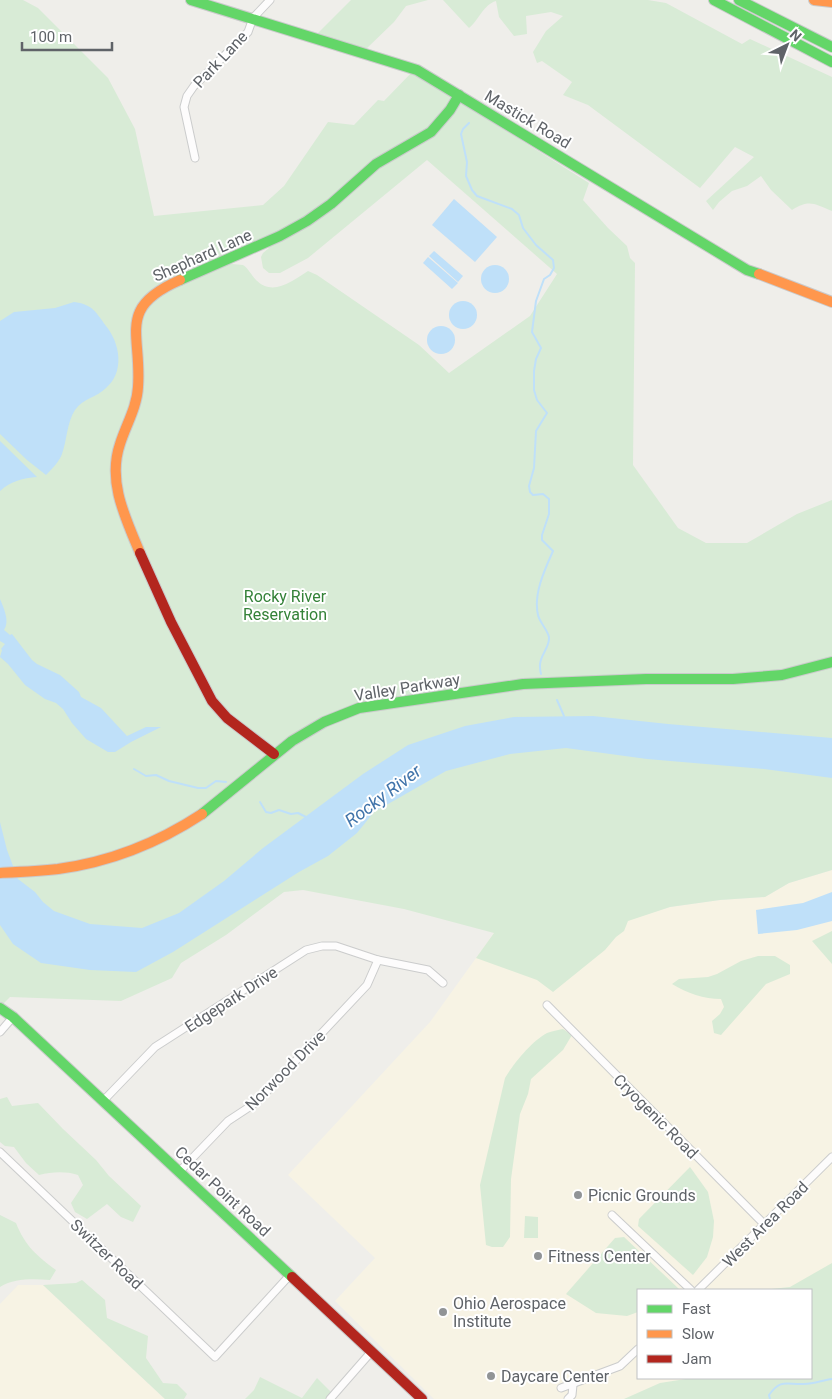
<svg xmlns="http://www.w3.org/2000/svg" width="832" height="1399" font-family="Roboto,sans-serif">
  <rect width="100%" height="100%" fill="#efeeea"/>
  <!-- commercial -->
  <g fill="#f7f3e4" fill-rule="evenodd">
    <path d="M832 870V1399H434L335 1301 375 1258 288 1175 430 1022 494 933 623 922 670 907 720 900 765 897 789 883ZM638 1290H811V1378H638Z"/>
    <path d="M18 1285H43L165 1399H0V1304Z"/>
  </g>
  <!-- green -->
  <g fill="#d8ebd6" fill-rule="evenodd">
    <path d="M0 0H23L38 8 108 78 135 129 154 216 263 205 284 186 328 122 354 125 378 100 384 101 414 70 468 107 589 183 583 200 608 228 627 246 630 258 635 263 633 465 678 528 706 543H747L797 514 832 500V870L789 883 765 897 720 900 670 907 628 921 624 931 616 937 605 950 553 992 537 980 476 958 494 933 404 909 303 890 284 892 226 935 181 963 172 978 121 1001 10 997 0 1007ZM427 160 557 274 530 316 449 373 419 345 317 275 308 271C292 281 273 297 256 280 251 275 249 269 243 265L232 264 231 262 268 246 269 248 263 253 261 257 263 268 269 273H280L308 258Z"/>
    <path d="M351 0H428L406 6 394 22 366 49 317 34Z"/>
    <path d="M443 0H648L666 3 742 44 750 39 832 77V211C814 204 810 199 792 210L771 190 761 176 747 186 732 191 719 202 713 210 706 201 754 157 735 147 700 188 588 105 563 95 572 82 542 61 537 63 533 52 546 31 563 16 551 12 526 16 527 34 514 36 499 17 496 1C483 5 479 20 469 28Z"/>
    <path d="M832 931V964L812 941Z"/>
    <path d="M758 956H775L790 965V974L766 984 721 1035 714 1033 712 1021 720 1014 724 1007 721 999C704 999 687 993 672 984L679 979 708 977 717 974 741 961Z"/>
    <path d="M563 1029 572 1035 563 1050 531 1079 528 1094 520 1114 511 1179 510 1237 503 1247H492L486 1245 480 1185 505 1078C514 1063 532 1041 547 1033 552 1031 558 1030 563 1029Z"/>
    <path d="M7 1097 12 1106 38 1103 63 1129 96 1160 109 1176 141 1206 133 1222 121 1217 107 1204 87 1219 75 1212 71 1203 83 1185 78 1175C65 1171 52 1172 39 1175L26 1163 14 1147 5 1146 0 1142V1099Z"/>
    <path d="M690 1167 708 1192 714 1221 713 1237 707 1257 693 1275 638 1226 639 1219Z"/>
    <path d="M0 1215 16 1223C25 1246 37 1256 56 1270L50 1280C33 1279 15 1278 0 1287Z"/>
    <path d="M525 1216 538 1217V1238H524Z"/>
    <path d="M624 1237 679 1289 638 1290V1312L627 1316 596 1313 566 1294 615 1238Z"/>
    <path d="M832 1263V1399H624L660 1383 692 1378H811V1290H761L790 1287Z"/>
    <path d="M82 1280 105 1300 107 1318 148 1336 146 1358 163 1383 177 1384 187 1394 184 1399H165L43 1285 76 1283Z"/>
    <path d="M260 1377 302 1398 317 1378 334 1395 330 1399H245L254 1390Z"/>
  </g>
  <!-- water -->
  <g fill="#bfe0f9">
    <path d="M454 199 497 237 475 262 432 225Z"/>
    <path d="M434 251 463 276 458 282 429 256Z"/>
    <path d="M428 257 458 283 452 289 423 263Z"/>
    <circle cx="495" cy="279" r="14"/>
    <circle cx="463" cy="315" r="14"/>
    <path d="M74 302C92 304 96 312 106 326 120 343 125 372 106 388 96 398 83 398 75 410 67 422 67 440 62 454 59 462 52 469 46 475L27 460 0 434V321L14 312 55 308Z"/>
    <circle cx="441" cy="340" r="14"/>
    <path d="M0 441 37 477C23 478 11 481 0 491Z"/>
    <path d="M0 599C4 609 10 621 4 630L10 635 12 634 32 660 37 664 60 675 79 692 81 697 101 708 127 736 146 727H161L131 742 115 752H108L86 739 72 723 63 709 56 703 45 699 25 685 8 664 0 657 2 650 1 649 5 644 0 641Z"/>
    <path d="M593 716 668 724 832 738V778L764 769 647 759 566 748 510 754 446 771 374 812 357 833 328 856 299 872 173 952 136 972 90 970 41 963 13 944 0 925V822L7 850 18 879 35 892 43 902 54 911 90 924 142 928 179 913 224 881 263 848 363 774 408 745 465 726 514 717Z"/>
    <path d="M832 892V921L797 930 758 934 756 910 803 903Z"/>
  </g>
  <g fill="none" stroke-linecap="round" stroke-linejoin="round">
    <!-- stream -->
    <g stroke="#bfe0f9" stroke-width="2">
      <path d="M469 123 463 129 461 134 467 162 466 176 472 190 477 196 512 209 519 215 523 228 536 245 553 260 554 268 550 275 544 279 536 301 532 332 541 348 536 359 534 371V390L537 400 547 413 536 431 534 468 529 486 530 492 533 495 543 494 549 499V514L542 535V540L553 551C545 569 533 594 538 615 540 623 547 629 549 637 550 650 536 656 541 674"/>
      <path d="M557 700 564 716"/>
      <path d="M134 769 146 776 156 775 169 781 198 788H206L216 781 226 782"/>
      <path d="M260 802 266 812 271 813 279 810 291 814 298 813 306 817"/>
      <path d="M770 1399 769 1395C781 1378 787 1385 804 1384 814 1384 823 1380 832 1379"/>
    </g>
    <defs>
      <g id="street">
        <path d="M195 158 184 107 187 96 194 86 248 32 253 18 270 0"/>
        <path d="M547 1005 765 1225"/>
        <path d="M0 1032 13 1017"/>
        <path d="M104 1100 155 1047 306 950 322 946H336L378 960 428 970 443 983"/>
        <path d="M0 1152 215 1357 290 1275"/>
        <path d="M180 1171 228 1121 257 1102 367 985 378 960"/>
        <path d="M612 1215 691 1290"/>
        <path d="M698 1290 832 1157"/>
        <path d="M561 1388 620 1366 638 1349"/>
        <path d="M330 1399 372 1351"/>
        <path d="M568 1399 572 1395 573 1385"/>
      </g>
      <g id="fast">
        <path d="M191 0 417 70 747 270 759 274"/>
        <path d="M714 0 832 62"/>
        <path d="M739 0 832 47"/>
        <path d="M180 280 280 236 307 221 331 204 376 164 431 132 450 110 459 95"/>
        <path d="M202 814 292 741 324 722 359 708 523 684 646 679H733L782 675 832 662"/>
        <path d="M0 1008 13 1017 292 1277"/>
      </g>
      <g id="slow">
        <path d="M814 0 832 2"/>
        <path d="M759 274 832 302"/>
        <path d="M140 553C126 519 107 482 120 444 126 425 137 407 138 387 142 333 116 308 180 280"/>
        <path d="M0 873C19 872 39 871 58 869 110 862 158 843 202 814"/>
      </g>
      <g id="jam">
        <path d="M140 553 171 622 212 701 227 718 274 754"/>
        <path d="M292 1277 422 1399"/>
      </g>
    </defs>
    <!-- street casing -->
    <use href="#street" stroke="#cbcccc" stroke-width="9"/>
    <!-- fast casing -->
    <use href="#fast" stroke="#cacacb" stroke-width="12"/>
    <!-- slow casing -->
    <use href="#slow" stroke="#cacacb" stroke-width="12"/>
    <!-- jam casing -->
    <use href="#jam" stroke="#cacacb" stroke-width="12"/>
    <!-- street -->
    <use href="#street" stroke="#fdfcfc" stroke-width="7"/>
    <!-- fast -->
    <use href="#fast" stroke="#63d668" stroke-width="10"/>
    <!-- slow -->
    <use href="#slow" stroke="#ff974d" stroke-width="10"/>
    <!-- jam -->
    <use href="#jam" stroke="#b3261e" stroke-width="10"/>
  </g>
  <!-- markers -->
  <g fill="#919496" stroke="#fff" stroke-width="2">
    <circle cx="578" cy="1195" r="5"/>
    <circle cx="538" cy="1256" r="5"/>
    <circle cx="443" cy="1312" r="5"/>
    <circle cx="491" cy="1376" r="5"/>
  </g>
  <g text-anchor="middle" stroke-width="4" stroke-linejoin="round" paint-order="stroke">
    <!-- street labels -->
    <g font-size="16" fill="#5f6368" stroke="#fff">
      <text transform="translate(220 59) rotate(-47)" y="6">Park Lane</text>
      <text transform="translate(528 119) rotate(31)" y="6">Mastick Road</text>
      <text transform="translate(202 255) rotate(-24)" y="6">Shephard Lane</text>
      <text transform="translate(407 687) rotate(-9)" y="6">Valley Parkway</text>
      <text transform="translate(231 999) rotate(-33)" y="6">Edgepark Drive</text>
      <text transform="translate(285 1070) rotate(-45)" y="6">Norwood Drive</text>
      <text transform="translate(656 1116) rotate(45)" y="6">Cryogenic Road</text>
      <text transform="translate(223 1191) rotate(43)" y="6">Cedar Point Road</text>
      <text transform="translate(765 1224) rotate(-45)" y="6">West Area Road</text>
      <text transform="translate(107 1254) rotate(44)" y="6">Switzer Road</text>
    </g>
    <!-- park labels -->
    <g font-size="16" fill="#348238" stroke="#fff">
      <text x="285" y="602">Rocky River<tspan x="285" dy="18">Reservation</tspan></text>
    </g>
    <!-- poi labels -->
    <g font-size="16" fill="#5f6368" stroke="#fff" text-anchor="start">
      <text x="588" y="1201">Picnic Grounds</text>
      <text x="548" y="1262">Fitness Center</text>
      <text x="453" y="1309">Ohio Aerospace<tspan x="453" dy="18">Institute</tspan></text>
      <text x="501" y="1382">Daycare Center</text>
    </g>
    <!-- water labels -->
    <g font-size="18" font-style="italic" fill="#4174aa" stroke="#fff">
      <text transform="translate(383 796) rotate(-37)" y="6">Rocky River</text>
    </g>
  </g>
  <!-- legend -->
  <rect x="637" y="1289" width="175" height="90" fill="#ffffff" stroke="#bfc1c3"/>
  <rect x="647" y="1305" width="25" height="8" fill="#63d668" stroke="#bfc1c3"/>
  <text x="682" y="1314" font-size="15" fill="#5f6368">Fast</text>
  <rect x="647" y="1330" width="25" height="8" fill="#ff974d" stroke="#bfc1c3"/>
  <text x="682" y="1339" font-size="15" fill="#5f6368">Slow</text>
  <rect x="647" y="1355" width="25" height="8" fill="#b3261e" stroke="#bfc1c3"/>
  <text x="682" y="1364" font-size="15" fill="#5f6368">Jam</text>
  <!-- north arrow -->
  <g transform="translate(787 45) rotate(42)" stroke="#ffffff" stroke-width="4" paint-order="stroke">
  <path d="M0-4L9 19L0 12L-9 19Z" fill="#5f6368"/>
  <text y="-8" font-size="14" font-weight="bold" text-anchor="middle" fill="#5f6368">N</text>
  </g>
  <!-- scale -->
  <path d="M22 42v8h90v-8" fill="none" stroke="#5f6368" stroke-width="2.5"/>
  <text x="30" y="42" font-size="15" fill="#5f6368" stroke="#ffffff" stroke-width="4" paint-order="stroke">100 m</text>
</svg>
